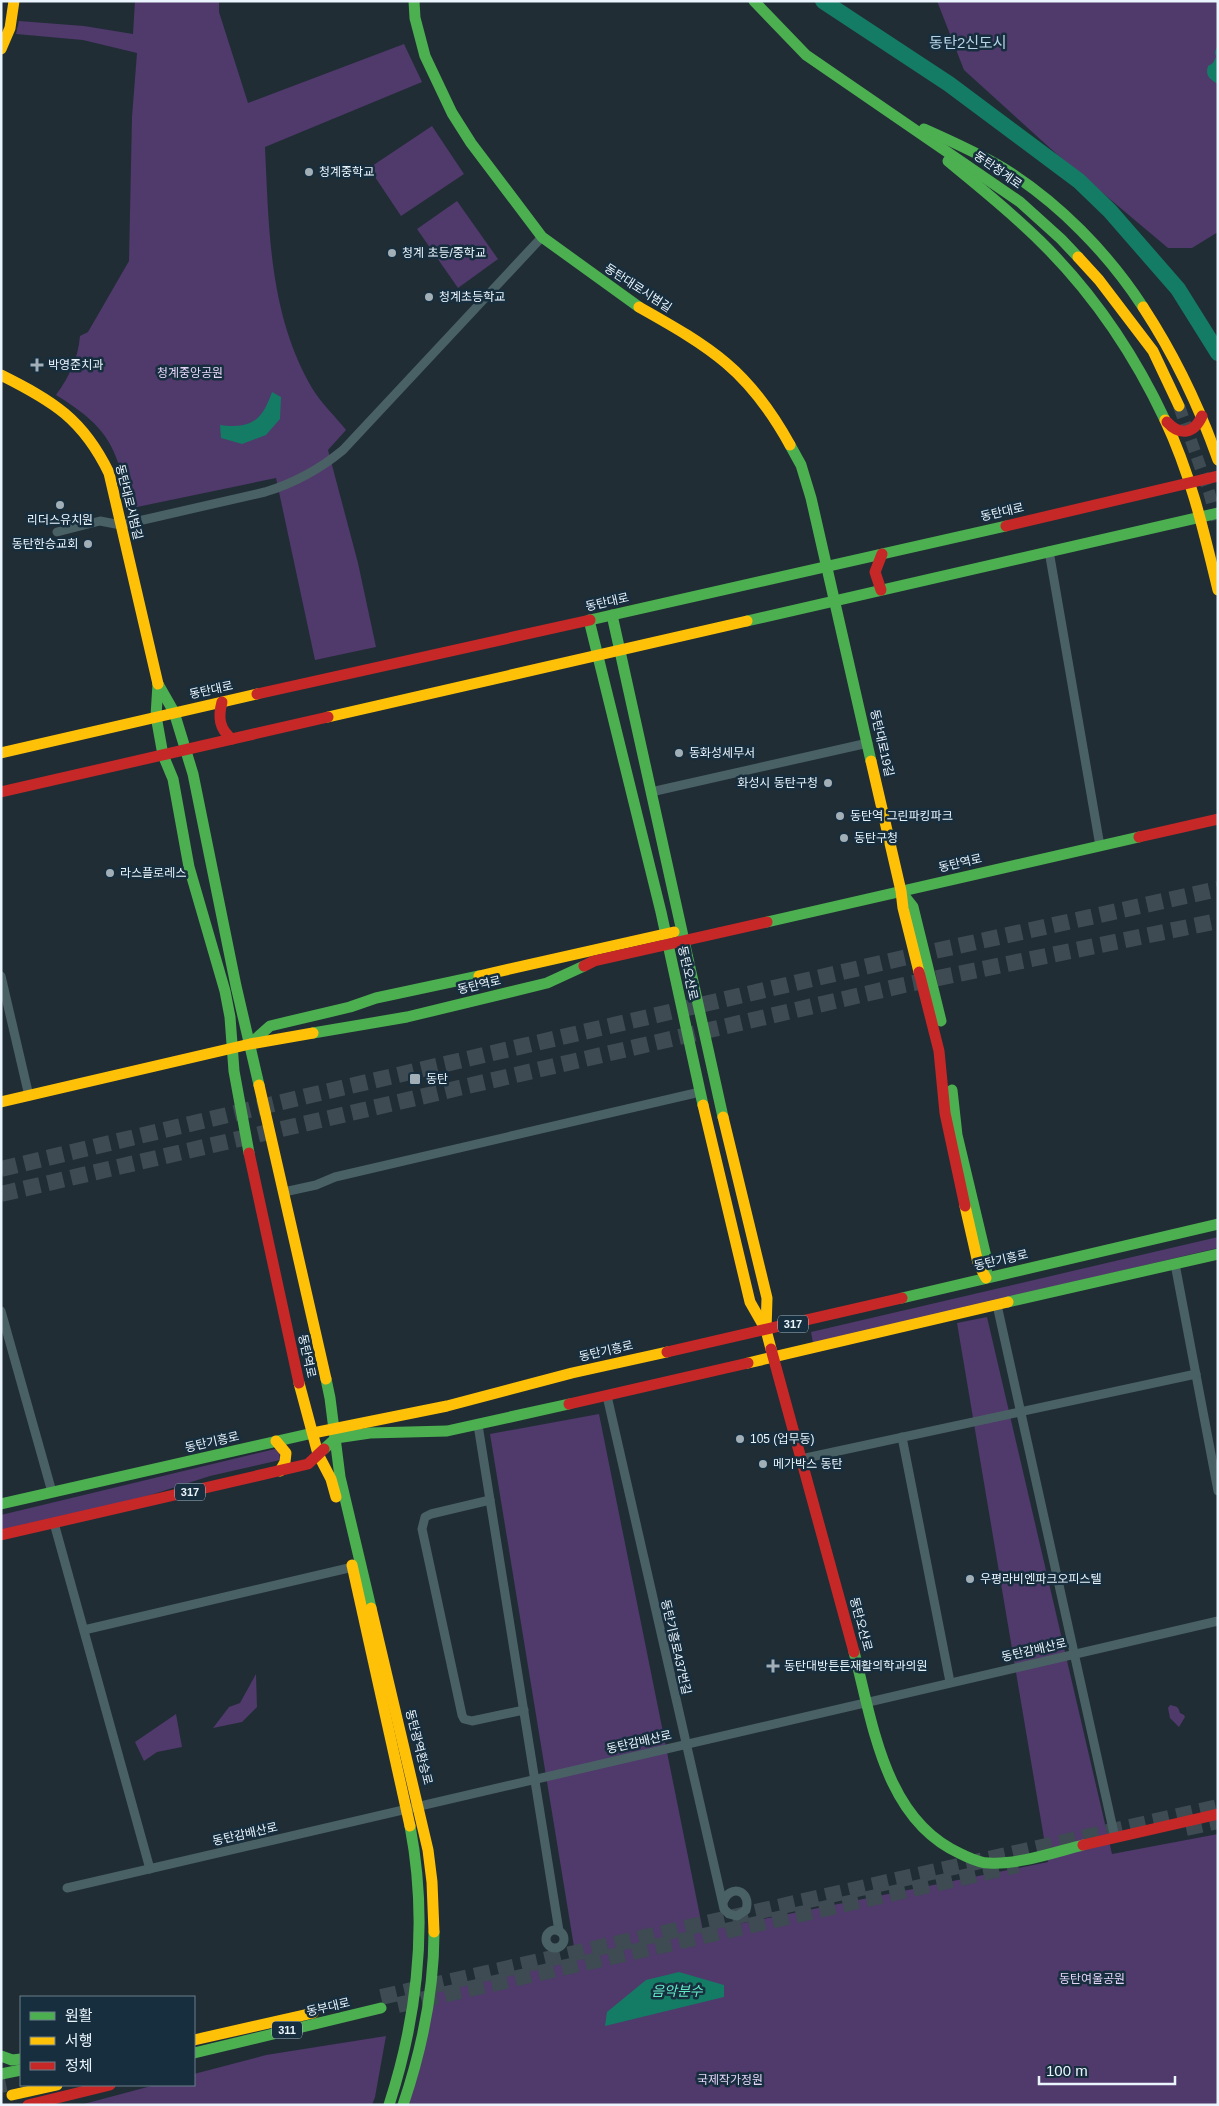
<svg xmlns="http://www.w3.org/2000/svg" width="1219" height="2106" font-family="Arial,'Noto Sans KR',sans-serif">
  <rect width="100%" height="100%" fill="#202d35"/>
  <!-- green -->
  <g fill="#50396b">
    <path d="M135 1H219V12L248 103 404 44 422 82 265 147C269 230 269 314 312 388 321 403 335 416 346 430L328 450 358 563 376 647 315 660 276 478 137 507 129 503C116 445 108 427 56 395 69 377 78 359 80 336L88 332 129 261 132 117 137 53 83 40 16 34 19 21 84 26 133 34Z"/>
    <path d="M937 1H1218V232L1192 248H1168L1061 158 964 70Z"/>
    <path d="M432 126 464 174 401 216 369 168Z"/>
    <path d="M457 201 498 259 458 288 417 229Z"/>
    <path d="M1218 1237V1248L813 1343 811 1332Z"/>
    <path d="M987 1317 1112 1854 1218 1834V2105H406L436 1990 576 1959 490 1434 599 1414 703 1931 1048 1862 957 1323Z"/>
    <path d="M275 1449H279L280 1460 210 1476 141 1498 1 1531V1515Z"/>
    <path d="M256 1674 257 1707 242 1722 213 1728 229 1707 240 1703Z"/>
    <path d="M1170 1705C1176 1707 1178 1705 1180 1713L1184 1715 1185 1717 1179 1727 1170 1718 1168 1708Z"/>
    <path d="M176 1714 182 1747 157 1752 144 1761 135 1742Z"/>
    <path d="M386 2036 375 2097 372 2105H80L155 2085H194V2074L266 2055Z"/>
  </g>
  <!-- water -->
  <g fill="#147b65">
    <path d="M1218 44V84C1209 79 1205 75 1208 66L1213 63 1216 57 1215 52Z"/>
    <path d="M272 392 281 397 280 419 266 435 242 444 221 438 220 425C251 429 262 421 272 392Z"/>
    <path d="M679 1972 724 1985V1997L605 2026 607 2012 646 1980Z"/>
  </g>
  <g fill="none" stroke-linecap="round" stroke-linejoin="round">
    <!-- river -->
    <path stroke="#147b65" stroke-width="16" d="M823 1 949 84 1079 181 1110 211 1178 289 1218 353"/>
    <!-- secondary-tunnel -->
    <path stroke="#3e4b53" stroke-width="12" stroke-dasharray="12 6" stroke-linecap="butt" d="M1179 406 1209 492 1218 524"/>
    <!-- highway-tunnel -->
    <g stroke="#3e4b53" stroke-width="16" stroke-dasharray="16 8" stroke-linecap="butt">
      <path d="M1 1169 307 1096 903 958 1218 889"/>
      <path d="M1 1194 904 985 1218 921"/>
      <path d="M1186 1828 1218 1821"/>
      <path d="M381 1997 1218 1807"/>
      <path d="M398 2005 1018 1865"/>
      <path d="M1 2085 6 2084"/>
    </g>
    <!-- street -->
    <g stroke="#496165" stroke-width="9">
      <path d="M57 532 100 521 121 525 265 492C295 483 320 469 343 450L542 237"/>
      <path d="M1049 551 1100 846"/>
      <path d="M651 792 868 743"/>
      <path d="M1 976 29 1096"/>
      <path d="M284 1192 316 1185 335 1177 700 1092"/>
      <path d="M1175 1264 1218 1491"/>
      <path d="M997 1305 1115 1838"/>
      <path d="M1 1311 52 1492"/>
      <path d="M607 1396 724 1909 729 1914 737 1916 746 1910C752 1890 729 1883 723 1903"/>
      <path d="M478 1425 559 1931"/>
      <path d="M902 1437 950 1682"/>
      <path d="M801 1459 1196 1374"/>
      <path d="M490 1500 431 1514 425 1517 422 1529 462 1715 464 1719 472 1721 524 1710"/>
      <path d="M54 1523 150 1869"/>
      <path d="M84 1630 353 1567"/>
      <path d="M67 1888 1218 1621"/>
      <circle cx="555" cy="1939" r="9"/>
    </g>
    <!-- fast -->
    <g stroke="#4caf50" stroke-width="11">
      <path d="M414 1 415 18 425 56 452 113 471 143 542 237 639 307"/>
      <path d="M754 1 806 55 1020 202 1061 239 1078 257"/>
      <path d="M924 129C951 141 978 153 1003 168 1058 202 1108 253 1143 307"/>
      <path d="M948 161C979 187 1011 212 1040 241 1092 292 1134 354 1165 420"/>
      <path d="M790 445 801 465 811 498 871 761"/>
      <path d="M612 615 723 1117"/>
      <path d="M589 620 661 912 703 1105"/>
      <path d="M590 620 1006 526"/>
      <path d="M747 621 1218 513"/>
      <path d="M158 684 174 712 193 774 236 986 259 1085"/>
      <path d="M158 684 156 716 163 755 173 779 189 867 225 991 230 1017 234 1071 249 1153"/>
      <path d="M902 893 913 907 941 1021"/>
      <path d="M767 922 1139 837"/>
      <path d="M313 1033 407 1017 547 983 584 966"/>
      <path d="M250 1044 270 1026 350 1007 376 998 479 976"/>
      <path d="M952 1090 957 1135 987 1261 986 1278"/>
      <path d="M902 1298 1218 1224"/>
      <path d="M1008 1302 1218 1254"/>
      <path d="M326 1379 330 1398 340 1477 371 1608"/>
      <path d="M324 1449 336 1438 370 1433 447 1431 569 1404"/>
      <path d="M1 1504 313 1433"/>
      <path d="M854 1652C873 1723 884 1820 961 1854 970 1858 979 1863 989 1863 1018 1865 1055 1852 1083 1845"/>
      <path d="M194 2053 381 2008"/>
      <path d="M1 2056 12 2060 21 2059"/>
      <path d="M1 2074 21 2070"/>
      <path d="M389 2105C418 2015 428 1920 410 1826"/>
      <path d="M403 2105C422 2049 434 1992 434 1932"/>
    </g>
    <!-- slow -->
    <g stroke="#ffc107" stroke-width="11">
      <path d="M1 49 10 28 14 1"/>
      <path d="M1078 257 1099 280 1153 351 1179 406"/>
      <path d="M639 307C669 324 700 341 726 363 752 385 774 416 790 445"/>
      <path d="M1143 307C1175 356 1199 406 1218 460"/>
      <path d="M1 375C53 401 83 419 109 473L158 684"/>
      <path d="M1165 420C1191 475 1204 532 1218 590"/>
      <path d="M328 717 747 621"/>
      <path d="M1 753 257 694"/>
      <path d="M871 761 901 891 903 908 919 972"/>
      <path d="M479 976 674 932"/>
      <path d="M259 1085 326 1379"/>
      <path d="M1 1102 250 1044 313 1033"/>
      <path d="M703 1105 750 1302 766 1330 771 1349"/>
      <path d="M723 1117 767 1298 766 1330"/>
      <path d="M965 1206 978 1263 986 1278"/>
      <path d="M748 1363 1008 1302"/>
      <path d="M299 1383 318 1454 331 1479 336 1497"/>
      <path d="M313 1433 447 1406 572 1373 667 1352"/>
      <path d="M276 1441 286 1453 285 1462 280 1471"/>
      <path d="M352 1565 410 1826"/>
      <path d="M371 1608 428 1850 432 1882 434 1932"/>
      <path d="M194 2040 313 2013"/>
      <path d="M12 2095 57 2085"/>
    </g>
    <!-- jam -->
    <g stroke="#c62828" stroke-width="11">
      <path d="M1167 422C1180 436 1194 434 1202 416"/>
      <path d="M1006 526 1218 476"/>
      <path d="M881 590 875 572 882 554"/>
      <path d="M257 694 590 620"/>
      <path d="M222 702C218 717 219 729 232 739"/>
      <path d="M1 792 328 717"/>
      <path d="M1139 837 1218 819"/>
      <path d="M584 966 594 961 767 922"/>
      <path d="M919 972 939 1051 945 1113 965 1206"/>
      <path d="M249 1153 299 1383"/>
      <path d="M771 1349 854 1652"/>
      <path d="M667 1352 902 1298"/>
      <path d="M569 1404 748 1363"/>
      <path d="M1 1535 308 1464 324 1449"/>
      <path d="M1083 1845 1218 1814"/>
      <path d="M28 2105 110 2085"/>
    </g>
  </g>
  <!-- markers -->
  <g fill="#a3afb7" stroke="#172e3e" stroke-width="2">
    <circle cx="309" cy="172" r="5"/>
    <circle cx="392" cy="253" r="5"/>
    <circle cx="429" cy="297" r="5"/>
    <path d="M34.5 357.5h5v5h5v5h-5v5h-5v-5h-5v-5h5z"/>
    <circle cx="60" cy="505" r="5"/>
    <circle cx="88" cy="544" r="5"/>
    <circle cx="679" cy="753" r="5"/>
    <circle cx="828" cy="783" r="5"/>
    <circle cx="840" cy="816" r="5"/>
    <circle cx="844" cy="838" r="5"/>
    <circle cx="110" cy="873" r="5"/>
    <rect x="409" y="1073" width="12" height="12" rx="2.5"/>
    <circle cx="740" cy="1439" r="5"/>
    <circle cx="763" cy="1464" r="5"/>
    <circle cx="970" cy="1579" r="5"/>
    <path d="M770.5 1658.5h5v5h5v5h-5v5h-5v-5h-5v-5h5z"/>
  </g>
  <g text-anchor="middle" stroke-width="5" stroke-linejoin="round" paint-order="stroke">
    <!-- shield labels -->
    <g fill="#172e3e" stroke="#abb9c4" stroke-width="1">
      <rect x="778" y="1315.5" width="30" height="17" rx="4"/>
      <rect x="175" y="1483.5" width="30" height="17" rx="4"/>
      <rect x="272" y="2021.5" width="30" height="17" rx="4"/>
    </g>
    <g font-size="11" font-weight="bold" fill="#eaf5fd">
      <text x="793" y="1328">317</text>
      <text x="190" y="1496">317</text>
      <text x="287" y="2034">311</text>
    </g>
    <!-- street labels -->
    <g font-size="12" fill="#eaf5fd" stroke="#172e3e">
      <text transform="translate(998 170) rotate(35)" y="4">동탄청계로</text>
      <text transform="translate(638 288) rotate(33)" y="4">동탄대로시범길</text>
      <text transform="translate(129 502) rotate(76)" y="4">동탄대로시범길</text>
      <text transform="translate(1002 512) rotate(-13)" y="4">동탄대로</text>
      <text transform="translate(607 602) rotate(-13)" y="4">동탄대로</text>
      <text transform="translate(211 690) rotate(-12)" y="4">동탄대로</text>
      <text transform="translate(882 743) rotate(77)" y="4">동탄대로19길</text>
      <text transform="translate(960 863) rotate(-13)" y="4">동탄역로</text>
      <text transform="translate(688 973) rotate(78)" y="4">동탄오산로</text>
      <text transform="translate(479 985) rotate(-13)" y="4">동탄역로</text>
      <text transform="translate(1001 1260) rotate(-13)" y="4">동탄기흥로</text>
      <text transform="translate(606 1351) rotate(-13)" y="4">동탄기흥로</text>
      <text transform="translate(307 1356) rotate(78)" y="4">동탄역로</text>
      <text transform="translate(212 1442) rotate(-13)" y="4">동탄기흥로</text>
      <text transform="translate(861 1624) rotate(75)" y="4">동탄오산로</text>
      <text transform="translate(676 1647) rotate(77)" y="4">동탄기흥로437번길</text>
      <text transform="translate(1034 1650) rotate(-13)" y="4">동탄감배산로</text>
      <text transform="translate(639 1742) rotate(-13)" y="4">동탄감배산로</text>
      <text transform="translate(419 1747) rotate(76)" y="4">동탄광역환승로</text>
      <text transform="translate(245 1834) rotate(-13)" y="4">동탄감배산로</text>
      <text transform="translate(328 2007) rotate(-13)" y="4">동부대로</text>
    </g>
    <!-- poi labels -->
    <g font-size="12" fill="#eaf5fd" stroke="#172e3e" text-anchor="start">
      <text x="319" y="176">청계중학교</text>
      <text x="402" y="257">청계 초등/중학교</text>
      <text x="439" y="301">청계초등학교</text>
      <text x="48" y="369">박영준치과</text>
      <text x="60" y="524" text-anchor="middle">리더스유치원</text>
      <text x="78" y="548" text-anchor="end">동탄한승교회</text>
      <text x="689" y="757">동화성세무서</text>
      <text x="818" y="787" text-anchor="end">화성시 동탄구청</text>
      <text x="850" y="820">동탄역 그린파킹파크</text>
      <text x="854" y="842">동탄구청</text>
      <text x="120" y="877">라스플로레스</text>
      <text x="426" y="1083">동탄</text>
      <text x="750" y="1443">105 (업무동)</text>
      <text x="773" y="1468">메가박스 동탄</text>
      <text x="980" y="1583">우평라비엔파크오피스텔</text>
      <text x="784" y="1670">동탄대방튼튼재활의학과의원</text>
    </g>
    <!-- park labels -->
    <g font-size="12" fill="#e5d5f9" stroke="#172e3e">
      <text x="190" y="377">청계중앙공원</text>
      <text x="1092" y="1983">동탄여울공원</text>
      <text x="730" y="2084">국제작가정원</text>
    </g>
    <!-- water labels -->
    <g font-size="14" font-style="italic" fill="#61e9c4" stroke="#172e3e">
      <text x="677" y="1996">음악분수</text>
    </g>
    <!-- quarter labels -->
    <g font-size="15" fill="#b7d3e7" stroke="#172e3e">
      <text x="968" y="48">동탄2신도시</text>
    </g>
  </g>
  <!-- border -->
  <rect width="1219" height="2106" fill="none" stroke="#eaf5fd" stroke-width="5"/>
  <!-- legend -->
  <rect x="20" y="1996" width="175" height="90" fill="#172e3e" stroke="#6b7e8a"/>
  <rect x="30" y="2012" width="25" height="8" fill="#4caf50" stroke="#6b7e8a"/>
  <text x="65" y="2021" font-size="15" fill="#eaf5fd">원활</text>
  <rect x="30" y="2037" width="25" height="8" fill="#ffc107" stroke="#6b7e8a"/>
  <text x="65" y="2046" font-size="15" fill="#eaf5fd">서행</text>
  <rect x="30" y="2062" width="25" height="8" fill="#c62828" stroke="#6b7e8a"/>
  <text x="65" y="2071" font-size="15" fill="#eaf5fd">정체</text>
  <!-- scale -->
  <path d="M1039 2076v8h136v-8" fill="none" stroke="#eaf5fd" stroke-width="2.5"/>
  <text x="1046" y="2076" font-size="15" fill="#eaf5fd" stroke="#172e3e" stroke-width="4" paint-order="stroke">100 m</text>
</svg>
